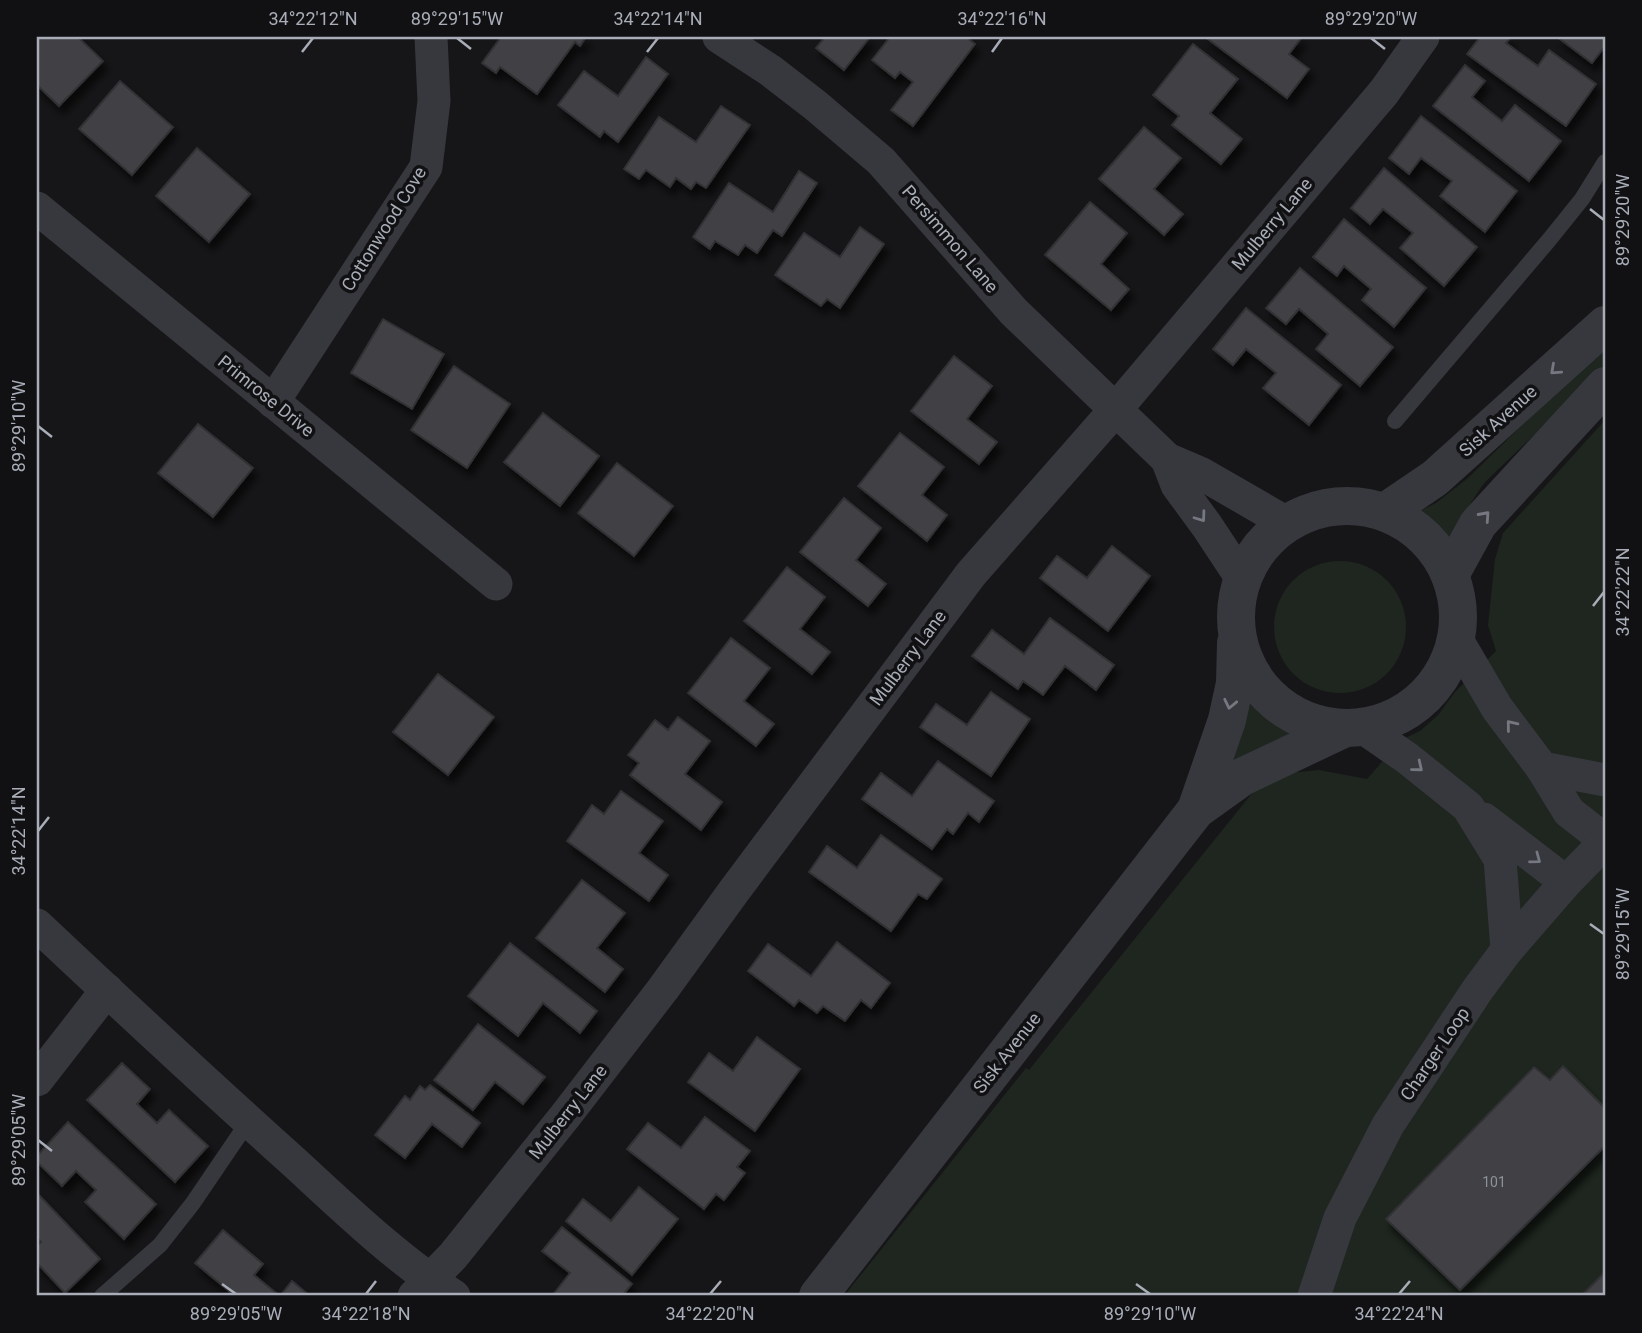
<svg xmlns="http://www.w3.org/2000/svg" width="1642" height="1333" font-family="Roboto,sans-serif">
  <defs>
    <filter id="shadow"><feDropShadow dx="4.5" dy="8" stdDeviation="3.5" flood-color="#0009"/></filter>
  </defs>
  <rect width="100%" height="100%" fill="#161618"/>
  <!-- green -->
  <g fill="#1e261f">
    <path d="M1605 344V367L1485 482C1469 504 1456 528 1447 554L1427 533 1409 516 1436 503 1468 478Z"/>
    <path d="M1605 420V1296H844L1026 1068 1029 1070 1253 792 1289 773 1319 770 1367 779 1401 740 1420 731 1438 715 1455 692 1496 651 1488 625 1495 559 1503 533Z"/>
    <circle cx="1340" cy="627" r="66"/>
    <path d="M1241 668 1265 702 1283 717 1306 726 1221 769Z"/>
  </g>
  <!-- building -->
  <g fill="#404145" stroke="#303034" stroke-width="2" filter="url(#shadow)">
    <path d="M37 37H78L103 61 59 106 37 85Z"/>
    <path d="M501 37H586L580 46 575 42 537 94 500 67 496 73 482 63Z"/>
    <path d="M825 37H870L844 70 816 48Z"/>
    <path d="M890 37H966L975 44 913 126 891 110 913 82 900 72 895 78 872 60Z"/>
    <path d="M1205 37H1302L1289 54 1309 69 1287 98Z"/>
    <path d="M1480 37H1511L1506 43 1538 66 1549 50 1596 84 1566 126 1467 54Z"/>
    <path d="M1557 37H1605V46L1592 63Z"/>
    <path d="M1193 44 1238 79 1210 113 1242 139 1221 164 1172 125 1179 116 1153 95Z"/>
    <path d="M646 57 668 74 618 142 604 131 600 137 558 105 584 71 618 96Z"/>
    <path d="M1465 65 1485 81 1472 97 1502 121 1515 105 1561 141 1529 181 1433 106Z"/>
    <path d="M120 81 173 127 132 175 79 129Z"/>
    <path d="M721 106 750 125 706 188 696 182 691 189 676 178 670 187 646 170 639 179 624 169 659 117 696 142Z"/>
    <path d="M1421 116 1517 191 1485 232 1440 196 1452 181 1421 158 1409 174 1389 158Z"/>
    <path d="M1144 127 1181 158 1154 189 1183 214 1164 235 1099 179Z"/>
    <path d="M197 148 250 194 209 242 156 196Z"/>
    <path d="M1384 168 1477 247 1444 286 1400 248 1413 233 1383 209 1370 224 1351 208Z"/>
    <path d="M799 171 817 183 782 236 773 230 757 253 745 245 738 255 715 241 710 249 693 237 729 183 773 212Z"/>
    <path d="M1090 202 1127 233 1101 264 1129 289 1111 310 1045 255Z"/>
    <path d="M1344 219 1426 288 1394 327 1362 300 1371 289 1344 266 1337 276 1313 257Z"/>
    <path d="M860 227 884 244 840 308 827 299 821 306 775 275 804 233 840 257Z"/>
    <path d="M1300 268 1393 347 1360 386 1316 349 1328 334 1299 309 1286 324 1266 308Z"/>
    <path d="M1246 308 1341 385 1309 425 1263 388 1276 373 1246 349 1233 365 1213 349Z"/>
    <path d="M383 319 444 354 412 409 351 373Z"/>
    <path d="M954 356 992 386 967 419 997 442 979 464 911 411Z"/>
    <path d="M454 366 510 404 467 468 411 430Z"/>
    <path d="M543 413 599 456 560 506 504 462Z"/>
    <path d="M198 424 253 468 213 517 158 473Z"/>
    <path d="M900 433 944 467 922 495 947 515 927 541 858 486Z"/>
    <path d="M617 463 673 506 634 556 578 513Z"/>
    <path d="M844 498 881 528 856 560 886 584 868 606 800 552Z"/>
    <path d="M1112 546 1150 576 1108 631 1040 578 1057 556 1087 578Z"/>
    <path d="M787 567 825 597 800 629 830 652 812 674 744 621Z"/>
    <path d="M1050 618 1114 665 1096 690 1065 666 1043 695 1023 681 1018 689 972 656 992 630 1024 654Z"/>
    <path d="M731 638 770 668 744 701 774 724 756 746 688 693Z"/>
    <path d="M438 674 494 717 448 775 393 732Z"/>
    <path d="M991 692 1030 719 991 776 920 727 936 704 967 725Z"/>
    <path d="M678 717 710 741 685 774 722 802 701 830 630 775 639 763 628 755 655 720 668 730Z"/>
    <path d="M938 761 994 801 979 822 968 813 953 834 947 829 932 849 862 799 881 773 912 796Z"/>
    <path d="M621 791 663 821 639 853 668 875 649 901 567 841 592 805 604 814Z"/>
    <path d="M881 835 942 879 927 899 918 894 891 931 809 872 827 846 857 868Z"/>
    <path d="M582 880 625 913 597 948 623 969 605 992 536 938Z"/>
    <path d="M837 942 890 983 871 1008 861 1000 845 1021 823 1006 817 1013 799 1000 794 1006 748 971 768 944 811 976Z"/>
    <path d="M510 943 597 1011 580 1033 543 1003 518 1036 468 996Z"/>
    <path d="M478 1024 545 1077 523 1104 495 1082 473 1110 434 1080Z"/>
    <path d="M757 1037 800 1069 755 1131 688 1082 709 1053 733 1071Z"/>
    <path d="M122 1063 150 1089 137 1104 157 1123 169 1110 208 1146 175 1182 87 1100Z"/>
    <path d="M1563 1066 1605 1108V1146L1460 1290 1386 1219 1534 1067 1550 1080Z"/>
    <path d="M430 1085 480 1123 462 1147 432 1124 405 1158 375 1135 405 1096 410 1100 420 1086 425 1090Z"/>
    <path d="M705 1117 750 1151 737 1167 745 1173 724 1200 716 1194 704 1209 627 1149 648 1123 681 1148Z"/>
    <path d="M68 1122 156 1204 124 1239 85 1202 96 1190 76 1171 62 1186 37 1162V1156Z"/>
    <path d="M639 1187 678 1219 632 1275 566 1221 583 1199 611 1221Z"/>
    <path d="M37 1193 100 1259 65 1293 37 1263V1246L41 1242 37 1238Z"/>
    <path d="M562 1227 632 1284 622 1296H552L570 1273 542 1251Z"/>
    <path d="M223 1230 263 1264 254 1275 280 1296 292 1281 310 1296H235L195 1263Z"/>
    <path d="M1605 1272V1296H1581Z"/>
  </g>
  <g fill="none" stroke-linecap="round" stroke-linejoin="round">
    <!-- service -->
    <g stroke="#37383d" stroke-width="16">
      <path d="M1395 421 1549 240 1582 199 1605 162"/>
      <path d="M102 1296 160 1245 193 1203 248 1122"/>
    </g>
    <!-- minor -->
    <g stroke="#37383d" stroke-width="33">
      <path d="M719 37 771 71 815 105 881 161 1014 312 1167 459 1202 474 1287 523"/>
      <path d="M37 208 496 584"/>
      <path d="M273 402 426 167 434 101 431 37"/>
      <path d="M1167 459 1177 485 1207 526 1242 579"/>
      <path d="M1456 638 1497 708 1542 768 1605 780"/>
      <path d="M1362 727 1407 758 1468 807 1500 859 1507 950"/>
      <path d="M1542 768 1569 812 1605 840"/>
      <path d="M1484 819 1566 882"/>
      <path d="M37 925C122 1005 208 1085 295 1163 346 1210 396 1258 454 1296"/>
      <path d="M37 1080 107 990"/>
      <path d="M414 1296 453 1256 566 1115 663 989 734 891 971 574 1116 409 1384 92 1423 37"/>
      <path d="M1314 1296 1340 1218 1388 1125 1478 989 1507 950 1566 882 1605 842"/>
    </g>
    <!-- tertiary -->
    <g stroke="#37383d" stroke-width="38">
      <circle cx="1347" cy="617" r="111"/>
      <path d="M1385 512 1435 478 1605 325"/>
      <path d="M1450 575 1478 524 1605 386"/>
      <path d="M1196 810 1227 720 1235 683 1236 643"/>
      <path d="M818 1296 1196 810 1242 777 1343 729"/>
    </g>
  </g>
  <!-- one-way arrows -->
  <defs><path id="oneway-chevron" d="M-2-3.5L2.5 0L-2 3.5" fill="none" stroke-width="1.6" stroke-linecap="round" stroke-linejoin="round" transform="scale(1.75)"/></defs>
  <g stroke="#757881">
    <use href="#oneway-chevron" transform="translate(1555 370) rotate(138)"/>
    <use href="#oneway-chevron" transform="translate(1485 516) rotate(-48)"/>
    <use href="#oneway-chevron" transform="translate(1201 517) rotate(54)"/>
    <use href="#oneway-chevron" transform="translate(1230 704) rotate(102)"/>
    <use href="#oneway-chevron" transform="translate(1511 725) rotate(-129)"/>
    <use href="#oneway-chevron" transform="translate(1418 767) rotate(39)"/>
    <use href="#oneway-chevron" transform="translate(1536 859) rotate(37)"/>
  </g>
  <!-- ticks -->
  <path fill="none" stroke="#a8adb8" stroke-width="2.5" d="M457 38 471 49M1371 38 1385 49M302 52 313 38M647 52 658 38M992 52 1002 38M1590 209 1604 220M38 426 52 437M1593 606 1604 592M38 831 49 817M1590 924 1604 934M38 1140 52 1151M222 1284 236 1294M1136 1284 1150 1294M366 1294 376 1281M710 1294 721 1281M1399 1294 1410 1281"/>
  <g text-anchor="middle" stroke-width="7" stroke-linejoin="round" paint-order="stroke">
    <!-- number labels -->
    <g font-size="14" fill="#8e929b">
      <text x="1494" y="1187">101</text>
    </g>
    <!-- street labels -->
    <g font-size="18" fill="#a8adb8" stroke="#111113">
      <text transform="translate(1272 224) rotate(-50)" y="6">Mulberry Lane</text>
      <text transform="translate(384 229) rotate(-58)" y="6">Cottonwood Cove</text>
      <text transform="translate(950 239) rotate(49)" y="6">Persimmon Lane</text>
      <text transform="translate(266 396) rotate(39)" y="6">Primrose Drive</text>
      <text transform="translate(1498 421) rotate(-42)" y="6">Sisk Avenue</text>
      <text transform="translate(908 658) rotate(-53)" y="6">Mulberry Lane</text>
      <text transform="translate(1007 1053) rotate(-52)" y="6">Sisk Avenue</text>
      <text transform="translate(1435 1054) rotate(-56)" y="6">Charger Loop</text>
      <text transform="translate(568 1112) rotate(-52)" y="6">Mulberry Lane</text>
    </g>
  </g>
  <!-- border -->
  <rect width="1642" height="1333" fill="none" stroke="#111113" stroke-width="77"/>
  <rect x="38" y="38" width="1566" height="1256" fill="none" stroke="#a8adb8" stroke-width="2.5"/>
  <g font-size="18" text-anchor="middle" fill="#a8adb8">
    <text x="313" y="25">34°22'12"N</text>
    <text x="457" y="25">89°29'15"W</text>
    <text x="658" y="25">34°22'14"N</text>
    <text x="1002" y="25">34°22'16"N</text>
    <text x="1371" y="25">89°29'20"W</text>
    <text transform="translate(1623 220) rotate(-90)" y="6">89°29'20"W</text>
    <text transform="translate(19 426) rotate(-90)" y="6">89°29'10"W</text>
    <text transform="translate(1623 592) rotate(-90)" y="6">34°22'22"N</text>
    <text transform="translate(19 831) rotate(-90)" y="6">34°22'14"N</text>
    <text transform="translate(1623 934) rotate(-90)" y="6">89°29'15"W</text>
    <text transform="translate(19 1140) rotate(-90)" y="6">89°29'05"W</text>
    <text x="236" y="1320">89°29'05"W</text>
    <text x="366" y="1320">34°22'18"N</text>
    <text x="710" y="1320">34°22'20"N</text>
    <text x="1150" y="1320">89°29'10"W</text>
    <text x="1399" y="1320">34°22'24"N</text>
  </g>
</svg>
